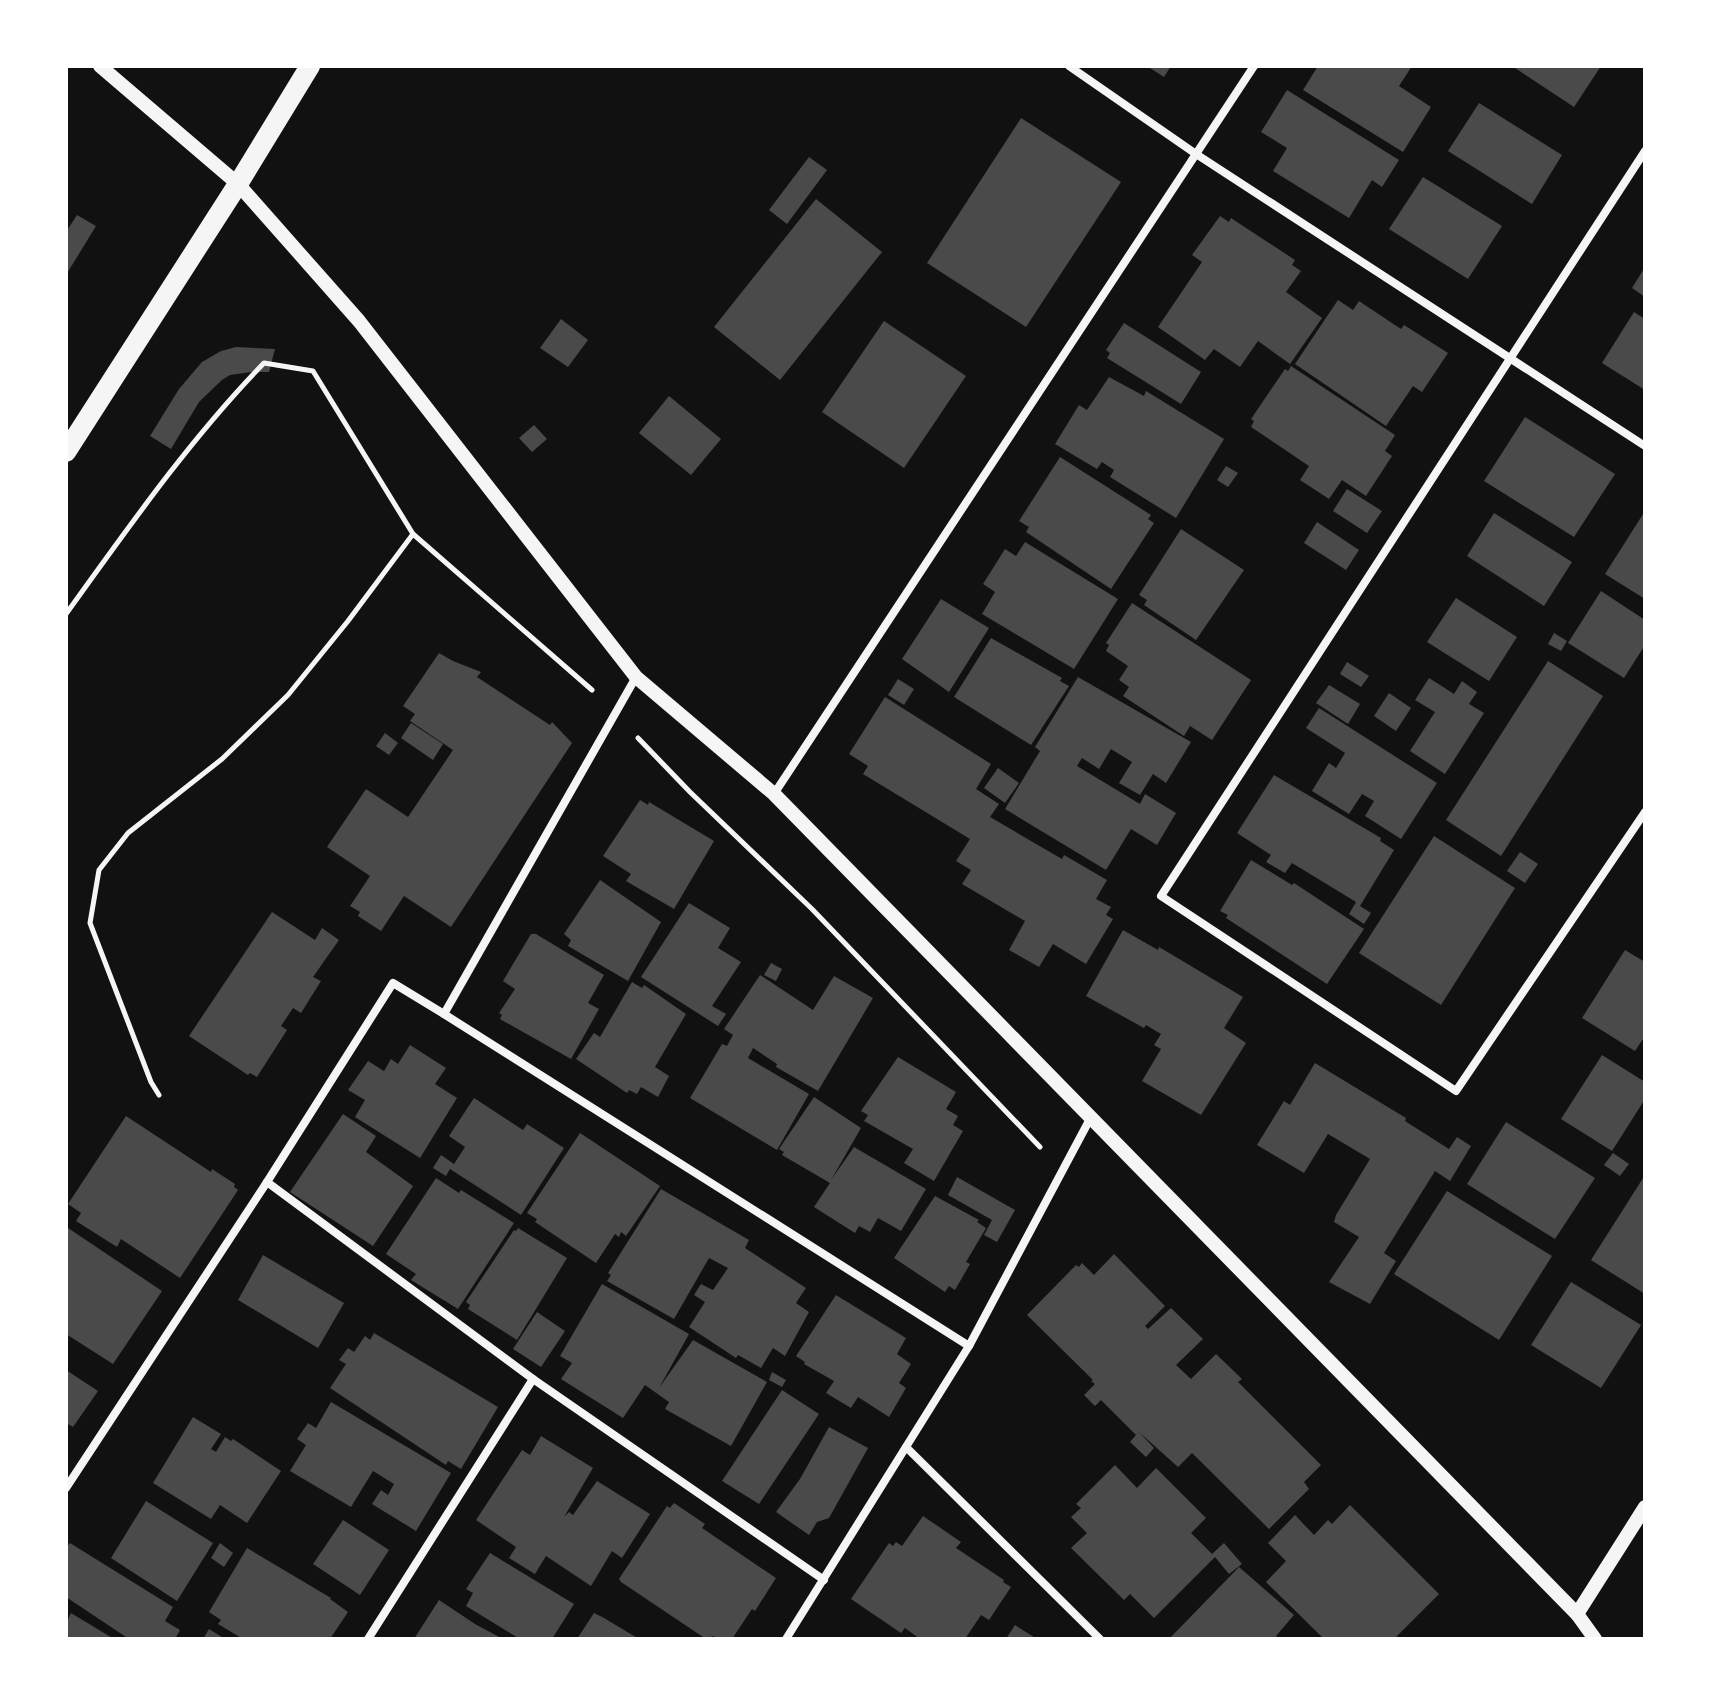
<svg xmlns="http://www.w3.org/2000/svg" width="1711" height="1705" font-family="'DejaVu Sans',sans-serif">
  <rect width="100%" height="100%" fill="#111"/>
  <!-- building -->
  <g fill="#4a4a4a">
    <path d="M1147 66H1171L1164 77Z"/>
    <path d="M1318 66H1412L1399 86 1431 107 1403 152 1303 90Z"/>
    <path d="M1512 66H1601L1574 107Z"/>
    <path d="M1287 90 1399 160 1382 187 1372 180 1349 218 1273 171 1287 148 1261 132Z"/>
    <path d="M1479 103 1562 155 1532 204 1448 151Z"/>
    <path d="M1021 118 1121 182 1026 327 927 263Z"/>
    <path d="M809 157 827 170 787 224 769 210Z"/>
    <path d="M1423 177 1502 226 1468 279 1389 229Z"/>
    <path d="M816 199 882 252 780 380 714 327Z"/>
    <path d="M77 215 96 226 66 275V232Z"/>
    <path d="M1220 216 1229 222 1231 218 1295 260 1292 265 1301 271 1286 292 1322 318 1290 364 1258 341 1240 367 1214 349 1205 360 1158 327 1202 262 1192 255Z"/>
    <path d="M1645 267V297L1632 288Z"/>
    <path d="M1338 300 1353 310 1359 301 1401 329 1404 325 1448 353 1422 392 1413 386 1386 426 1295 364Z"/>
    <path d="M1634 312 1645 319V390L1602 363Z"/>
    <path d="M561 319 588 340 568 367 540 348Z"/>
    <path d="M884 321 966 376 904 468 822 412Z"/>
    <path d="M1124 323 1201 372 1181 404 1107 358 1110 353 1106 350Z"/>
    <path d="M236 347 275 349 269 372H251L230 375 222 380 199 402 171 449 150 436 179 389 202 362 221 351Z"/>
    <path d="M1291 366 1395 435 1385 451 1392 456 1366 496 1342 480 1329 499 1300 480 1309 466 1251 427 1254 421 1251 419 1285 369 1288 371Z"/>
    <path d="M1109 377 1144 396 1146 391 1224 439 1176 518 1110 477 1114 470 1102 462 1097 469 1055 444 1079 405 1087 410Z"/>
    <path d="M669 396 721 439 691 475 639 433Z"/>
    <path d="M1525 417 1615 474 1574 537 1484 481Z"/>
    <path d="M534 425 547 439 532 452 519 438Z"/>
    <path d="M1060 457 1151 515 1148 519 1154 523 1111 589 1026 532 1029 527 1019 521Z"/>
    <path d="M1226 466 1238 473 1228 487 1217 480Z"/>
    <path d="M1347 489 1382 511 1367 533 1333 511Z"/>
    <path d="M1645 511V599L1605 574Z"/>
    <path d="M1494 513 1572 562 1544 606 1467 556Z"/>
    <path d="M1317 522 1359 550 1346 570 1304 543Z"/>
    <path d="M1181 529 1244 570 1196 640 1144 605 1147 600 1139 595Z"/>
    <path d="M1025 542 1118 599 1074 669 982 614 995 592 983 584 1005 549 1016 556Z"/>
    <path d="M1601 591 1645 620V645L1624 678 1568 643Z"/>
    <path d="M1456 598 1517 637 1489 681 1427 642Z"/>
    <path d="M941 599 989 628 949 692 902 659Z"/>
    <path d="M1132 603 1251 680 1212 740 1190 726 1184 736 1123 696 1129 687 1119 680 1128 666 1106 651 1109 645 1106 643Z"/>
    <path d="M1554 633 1567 641 1561 651 1548 644Z"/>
    <path d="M991 638 1062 678 1060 681 1069 686 1031 745 954 697Z"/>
    <path d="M439 653 453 661 481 672 477 677 550 725 552 722 572 743 451 927 404 896 381 931 358 916 360 912 350 906 370 876 327 847 366 789 408 817 453 750 410 721 415 714 403 706Z"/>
    <path d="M1548 661 1603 696 1501 856 1446 820Z"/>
    <path d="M1347 662 1369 676 1361 687 1340 674Z"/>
    <path d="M1078 677 1191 742 1166 783 1153 774 1140 795 1119 783 1132 762 1111 749 1099 769 1082 758 1077 766 1140 804 1145 794 1176 813 1157 845 1131 829 1106 870 1005 809 1040 751 1035 747Z"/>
    <path d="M1429 678 1454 694 1462 681 1477 692 1469 704 1484 713 1445 774 1410 751 1435 712 1415 700Z"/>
    <path d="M898 679 914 689 904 705 888 695Z"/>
    <path d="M1329 685 1360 704 1348 724 1316 703Z"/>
    <path d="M1389 693 1411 708 1396 731 1374 716Z"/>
    <path d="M885 697 991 764 976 789 999 804 990 817 1062 859 1064 855 1107 880 1096 899 1111 907 1106 915 1113 919 1086 964 1053 944 1039 967 1009 950 1025 921 962 884 971 870 956 861 970 839 863 774 868 766 849 754Z"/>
    <path d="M1319 708 1437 783 1401 839 1365 816 1374 801 1362 794 1349 814 1312 791 1329 763 1336 768 1345 753 1306 728Z"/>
    <path d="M411 723 443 744 433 760 401 738Z"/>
    <path d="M385 733 398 743 389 755 376 746Z"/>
    <path d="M998 768 1019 783 1005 803 984 788Z"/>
    <path d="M1274 775 1381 838 1380 841 1394 850 1360 906 1371 913 1364 924 1349 914 1356 902 1292 863 1285 873 1266 862 1271 855 1237 833Z"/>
    <path d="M640 800 648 805 649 802 714 841 674 909 626 881 631 874 603 856Z"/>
    <path d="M1434 836 1515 888 1441 1005 1359 953Z"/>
    <path d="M1520 852 1538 864 1525 883 1507 871Z"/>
    <path d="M1251 860 1292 885 1294 883 1364 929 1327 984 1226 918 1228 915 1220 911Z"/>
    <path d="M600 880 661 922 628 981 568 946 571 940 564 934Z"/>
    <path d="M689 903 730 928 718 948 741 962 712 1006 726 1014 718 1026 641 977Z"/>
    <path d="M272 912 315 940 322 928 339 940 313 977 321 981 301 1013 293 1008 281 1026 287 1030 257 1077 250 1073 248 1075 189 1036Z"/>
    <path d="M1123 930 1158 950 1159 947 1243 997 1224 1028 1246 1043 1201 1115 1142 1081 1161 1049 1154 1045 1161 1034 1146 1025 1144 1028 1086 996Z"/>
    <path d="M531 934H536L604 975 588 1003 599 1009 571 1059 500 1019 502 1015 499 1013 515 989 503 981Z"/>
    <path d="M1625 950 1645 962V1036L1635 1051 1582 1018Z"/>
    <path d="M771 963 782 969 776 981 764 975Z"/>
    <path d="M760 975 813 1010 834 976 873 998 818 1091 776 1067 777 1064 753 1048 748 1058 809 1094 777 1150 690 1098 722 1044 727 1046 733 1035 724 1029Z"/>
    <path d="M632 982 642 988 644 985 686 1014 655 1067 669 1076 658 1097 641 1087 637 1094 629 1090 627 1093 576 1059 594 1033 600 1037Z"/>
    <path d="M410 1045 446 1068 435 1084 457 1098 420 1158 355 1117 365 1100 348 1090 368 1061 384 1071 391 1059 398 1064Z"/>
    <path d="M1602 1055 1645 1082V1099L1612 1151 1561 1119Z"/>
    <path d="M898 1057 956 1092 946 1109 958 1116 953 1125 963 1131 934 1181 904 1163 913 1149 864 1121 868 1115 861 1111Z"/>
    <path d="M1315 1063 1406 1118 1405 1121 1449 1149 1457 1137 1471 1146 1450 1181 1435 1171 1384 1253 1396 1261 1370 1304 1329 1282 1359 1237 1334 1222 1336 1215 1370 1159 1328 1134 1304 1173 1257 1145 1284 1101 1290 1105Z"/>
    <path d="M814 1097 861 1128 831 1180 854 1147 926 1189 901 1231 878 1218 870 1232 859 1226 855 1233 814 1207 830 1183 782 1155 784 1152 779 1149Z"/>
    <path d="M474 1098 523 1130 527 1124 564 1148 521 1215 450 1169 446 1176 433 1168 441 1155 454 1164 465 1147 449 1136Z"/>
    <path d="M343 1114 376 1136 366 1152 413 1186 373 1246 290 1192Z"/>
    <path d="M126 1116 211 1172 212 1169 235 1184 234 1187 238 1190 180 1278 121 1239 117 1247 76 1221 81 1213 68 1204Z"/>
    <path d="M1506 1122 1595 1178 1555 1239 1467 1184Z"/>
    <path d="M580 1133 660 1186 626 1236 621 1232 619 1237 615 1234 596 1263 535 1222 537 1219 527 1213Z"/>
    <path d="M1613 1153 1629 1164 1620 1176 1604 1165Z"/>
    <path d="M1645 1175V1294L1591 1260Z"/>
    <path d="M957 1177 1015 1210 997 1242 984 1235 992 1220 948 1195Z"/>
    <path d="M436 1178 459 1193 461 1190 514 1223 458 1309 411 1280 416 1274 386 1254Z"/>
    <path d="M661 1189 749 1240 745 1248 806 1288 796 1303 809 1312 785 1356 773 1348 761 1368 738 1355 736 1358 689 1327 705 1302 694 1295 701 1284 713 1290 728 1268 709 1258 674 1319 607 1281 611 1275 608 1273Z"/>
    <path d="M1447 1191 1552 1256 1499 1340 1394 1274Z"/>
    <path d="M935 1196 979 1220 977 1222 986 1228 966 1262 970 1264 955 1290 949 1286 945 1292 894 1258Z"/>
    <path d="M68 1228 162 1291 113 1364 66 1334Z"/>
    <path d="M518 1228 567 1258 517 1340 468 1309 470 1305 466 1302 514 1230 516 1231Z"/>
    <path d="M1114 1254 1165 1306 1145 1326 1148 1329 1171 1308 1203 1339 1176 1365 1191 1379 1216 1354 1242 1379 1238 1382 1321 1465 1304 1482 1309 1489 1269 1529 1192 1453 1178 1467 1139 1432 1154 1448 1146 1457 1130 1442 1136 1435 1101 1400 1095 1406 1084 1395 1095 1384 1091 1381 1093 1380 1027 1315 1076 1265 1079 1267 1082 1263 1094 1275Z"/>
    <path d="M263 1255 344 1303 318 1348 238 1300Z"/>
    <path d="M1571 1282 1641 1325 1601 1388 1531 1345Z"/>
    <path d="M602 1284 689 1334 659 1388 693 1340 767 1382 731 1446 665 1409 669 1402 645 1385 623 1418 561 1379 572 1363 560 1356Z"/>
    <path d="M836 1295 906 1338 897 1354 911 1364 899 1383 906 1388 889 1417 858 1397 851 1408 826 1393 834 1381 804 1364 805 1362 796 1356Z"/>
    <path d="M537 1312 565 1331 541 1367 513 1349Z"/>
    <path d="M374 1333 498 1407 461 1469 448 1461 446 1465 330 1388 346 1364 339 1360 348 1348 354 1352 365 1336 370 1340Z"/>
    <path d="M66 1370 98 1391 73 1427 66 1423Z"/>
    <path d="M772 1372 786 1380 782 1387 769 1380Z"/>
    <path d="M782 1390 819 1414 759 1504 722 1481Z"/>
    <path d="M331 1402 451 1473 416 1531 372 1504 381 1490 388 1495 394 1484 373 1471 351 1507 290 1471 306 1445 297 1439 308 1423 316 1428Z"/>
    <path d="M193 1417 221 1434 211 1449 216 1452 225 1437 231 1441 233 1439 281 1471 247 1523 220 1505 211 1519 153 1483Z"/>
    <path d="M829 1427 868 1448 829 1518 817 1522 809 1535 776 1512 800 1479Z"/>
    <path d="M541 1436 593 1468 564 1517 569 1512 573 1515 597 1481 650 1514 622 1558 612 1551 591 1586 546 1556 535 1574 509 1558 516 1547 476 1520 522 1450 530 1455Z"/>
    <path d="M1115 1465 1137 1488 1156 1468 1206 1518 1191 1533 1212 1554 1224 1543 1242 1564 1229 1574 1215 1557 1154 1618 1130 1594 1124 1600 1071 1548 1087 1533 1071 1517 1081 1508 1076 1504Z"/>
    <path d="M146 1501 213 1543 177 1601 111 1558Z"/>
    <path d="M674 1503 705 1524 702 1528 776 1578 755 1611 752 1609 732 1639H718L713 1636 706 1639 621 1582 619 1579 667 1506 670 1508Z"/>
    <path d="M1350 1505 1439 1594 1394 1639H1324L1266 1582 1286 1561 1268 1543 1295 1515 1314 1535 1328 1520 1332 1524Z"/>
    <path d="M923 1516 961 1542 956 1548 1004 1580 1003 1582 1011 1587 989 1620 981 1615 965 1639H920L905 1628 901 1633 851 1599 889 1543 893 1546 896 1542 902 1546Z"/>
    <path d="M343 1520 389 1550 360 1595 313 1564Z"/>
    <path d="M70 1543 173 1607 165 1621 180 1630 175 1639H129L66 1597V1548Z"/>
    <path d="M220 1543 233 1553 224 1567 211 1558Z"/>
    <path d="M247 1548 331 1598 330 1599 348 1612 330 1639H275L271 1637 269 1639H243L218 1624 221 1620 209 1612Z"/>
    <path d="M490 1553 574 1604 552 1639H520L466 1606 473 1593 466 1589Z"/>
    <path d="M1239 1567 1294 1615 1276 1636 1279 1639H1169Z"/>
    <path d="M439 1600 475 1624 503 1639H414Z"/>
    <path d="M71 1613 114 1639H66V1623Z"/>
    <path d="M594 1613 604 1618 639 1639H577Z"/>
    <path d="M1015 1625 1029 1634 1037 1639H1006Z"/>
    <path d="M209 1629 225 1639H203Z"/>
  </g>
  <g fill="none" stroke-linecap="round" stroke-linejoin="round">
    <!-- path -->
    <g stroke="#f5f5f5" stroke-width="5">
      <path d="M66 614C128 528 190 439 264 363L313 371 413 534 592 690"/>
      <path d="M638 738 690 792 812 909 1040 1147"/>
      <path d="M159 1095 151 1082 90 923 99 870 128 833 222 759 288 695 348 621 413 534"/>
    </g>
    <!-- minor -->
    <g stroke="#f5f5f5" stroke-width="8">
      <path d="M1069 66 1196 154 1645 446"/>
      <path d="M1645 151 1161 896 1456 1091 1645 812"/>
      <path d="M774 794 1254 66"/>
      <path d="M444 1014 969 1346"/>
      <path d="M267 1182 533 1379 824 1580"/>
      <path d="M906 1447 1100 1639"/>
      <path d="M66 1488 267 1182 393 983 444 1014 636 677"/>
      <path d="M368 1639 533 1379"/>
      <path d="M786 1639 969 1346 1091 1117"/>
    </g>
    <!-- tertiary -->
    <g stroke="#f5f5f5" stroke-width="14">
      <path d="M100 66 238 184 359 321 636 677 774 794 1577 1614 1595 1639"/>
      <path d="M1577 1614 1645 1507"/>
    </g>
    <!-- primary -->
    <path stroke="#f5f5f5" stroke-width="20" d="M66 452 238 184 310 66"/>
  </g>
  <!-- border -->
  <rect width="1711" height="1705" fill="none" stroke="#ffffff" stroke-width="136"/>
</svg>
